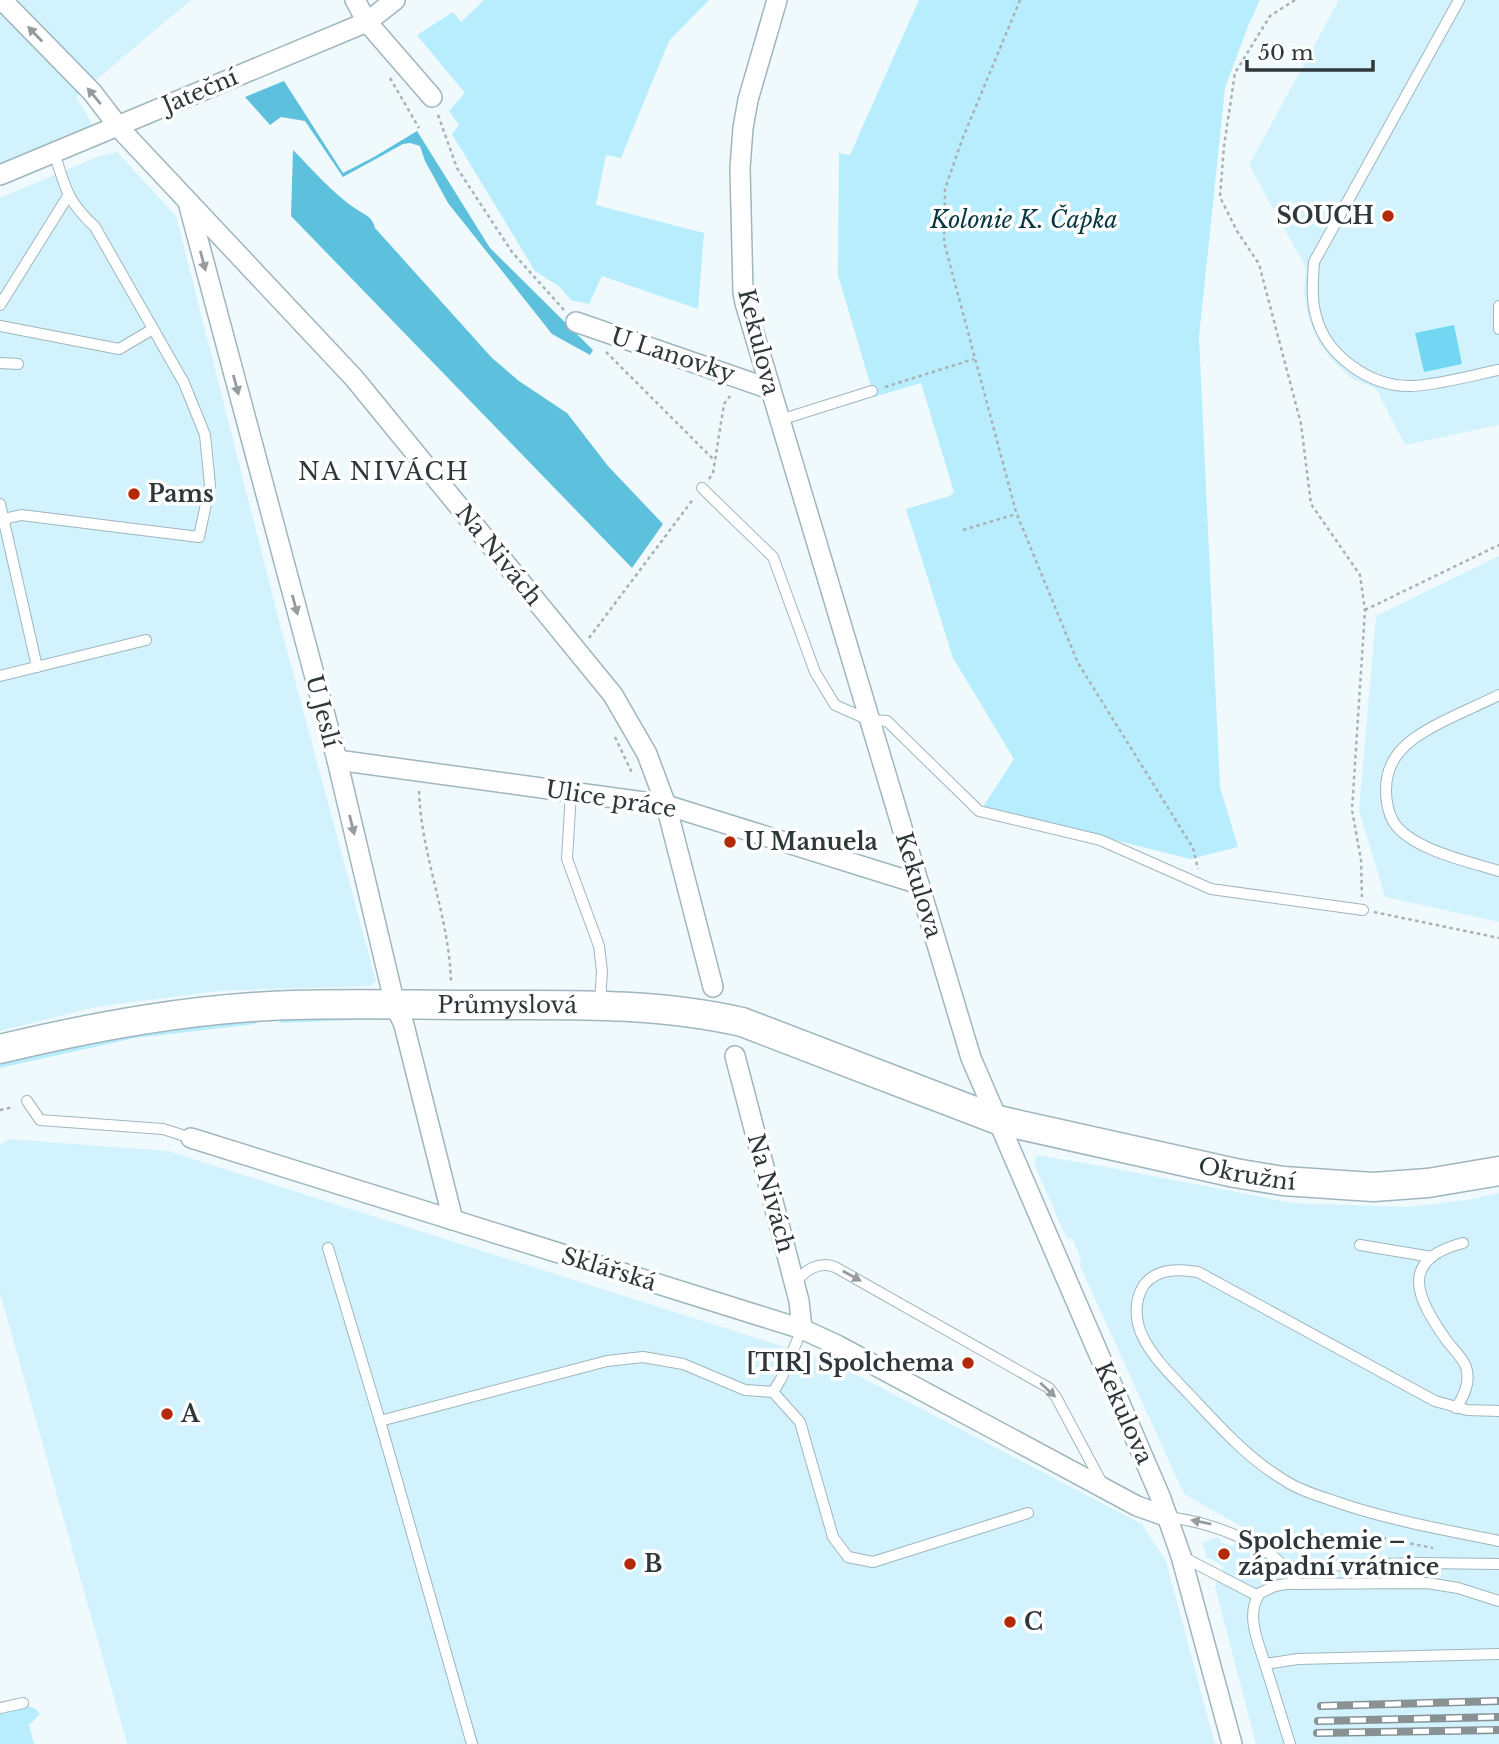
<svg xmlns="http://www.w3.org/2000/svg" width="1499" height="1744" font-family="'Libre Baskerville',serif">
  <rect width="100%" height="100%" fill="#f0fafd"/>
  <!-- built -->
  <g fill="#d2f3fe">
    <path d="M0 0H191L76 97 93 125 0 164Z"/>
    <path d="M1339 0H1499V425L1405 445 1376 389 1351 378 1331 359 1319 343 1308 317 1304 290 1306 268 1249 165Z"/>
    <path d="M117 152 176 216 282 632 376 981 370 986 218 991 96 1007 0 1031V198L99 156Z"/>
    <path d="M1499 556V922L1385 897 1359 810 1376 616Z"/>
    <path d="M8 1139 168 1151 832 1362 1142 1524 1166 1561 1215 1744H127L0 1293V1145Z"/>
    <path d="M1036 1155 1112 1168 1292 1203 1408 1207 1473 1199 1499 1193V1744H1256L1215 1587 1224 1567 1210 1558 1207 1559 1202 1542 1219 1537 1220 1541 1232 1547 1244 1528 1184 1494 1080 1266 1081 1260 1073 1240 1066 1237 1035 1166Z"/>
  </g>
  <!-- green -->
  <g fill="#b8edfd">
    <path d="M484 0H709L669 41 621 158 606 155 596 205 704 233 698 309 602 276 589 304 571 300 560 287 535 271 452 134 459 125 449 111 465 93 417 35 453 12 461 22Z"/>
    <path d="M919 0H1260L1248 26 1225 88 1199 337 1220 787 1238 847 1190 859 983 807 1014 759 953 658 906 509 950 496 954 492 921 383 874 397 838 275 839 153 850 155Z"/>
    <path d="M357 1015 355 1020 279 1023 282 1018Z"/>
    <path d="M254 1020 256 1024 135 1038 0 1068V1062L145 1032Z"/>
    <path d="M26 1705 36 1709 40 1714 29 1725 34 1744H0V1711Z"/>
  </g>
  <!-- forest -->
  <g fill="#5dc1dd">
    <path d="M284 81 343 173 374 157 417 131 490 248 593 350 590 355 552 334 448 203 425 161 420 146 410 143 403 144 343 177 305 121 281 117 270 125 245 97Z"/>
    <path d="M293 150C313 170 332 193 356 209 365 215 372 216 375 228L492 358 519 381 567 413 608 466 663 524 632 568 291 216Z"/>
  </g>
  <!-- water -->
  <path fill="#73d7f4" d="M1454 325 1462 364 1424 372 1415 333Z"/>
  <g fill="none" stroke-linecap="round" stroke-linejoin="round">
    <defs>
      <g id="lane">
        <path d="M1459 0 1314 262C1313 279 1311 299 1316 316 1326 355 1369 386 1409 386 1434 386 1473 375 1499 370"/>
        <path d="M0 305 68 196"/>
        <path d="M1499 306V329"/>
        <path d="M0 326 119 349 153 329"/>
        <path d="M0 363 18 364"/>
        <path d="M780 420 872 391"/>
        <path d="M702 488 773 557 815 672 835 705 869 720 887 721 979 811 1100 840 1211 889 1363 910"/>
        <path d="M0 504 37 667"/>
        <path d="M0 520 21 515 199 537 210 485 205 435 184 383 95 227C67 201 65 187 54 152"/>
        <path d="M0 676 146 640"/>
        <path d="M1499 695C1473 708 1434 723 1412 740 1396 752 1386 769 1386 790 1386 800 1388 812 1393 821 1409 849 1470 862 1499 871"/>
        <path d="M571 792 567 859 599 946 602 971 600 1003"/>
        <path d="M27 1101 40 1120 163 1129 191 1138"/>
        <path d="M1360 1245 1432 1257"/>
        <path d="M328 1248 380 1421"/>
        <path d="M795 1285C803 1270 819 1261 835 1267L1049 1388 1056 1397 1103 1485"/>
        <path d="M773 1392 800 1422 833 1537 848 1557 873 1562 1028 1513"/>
        <path d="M1456 1408C1464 1396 1471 1382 1466 1367 1463 1358 1453 1349 1447 1341 1417 1299 1397 1260 1463 1243"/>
        <path d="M1499 1411 1467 1410 1435 1401 1198 1272C1179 1269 1157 1268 1144 1285 1133 1302 1135 1324 1145 1341 1156 1361 1173 1377 1189 1394 1218 1425 1247 1458 1284 1480 1297 1489 1313 1494 1328 1499 1383 1519 1441 1529 1499 1541"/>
        <path d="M1168 1517C1206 1522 1239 1533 1271 1555 1282 1562 1290 1574 1298 1584"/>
        <path d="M1181 1556 1258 1596"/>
        <path d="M1283 1567 1419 1563 1499 1564"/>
        <path d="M1265 1664C1258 1642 1245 1614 1260 1593L1275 1586 1286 1584 1427 1583 1458 1588 1499 1601"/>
        <path d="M0 1708 23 1703"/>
        <path d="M472 1744 380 1421 607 1361 643 1357 683 1364 745 1390 773 1392 781 1379 802 1329"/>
        <path d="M1290 1744 1265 1664 1298 1659 1499 1654"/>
      </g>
      <g id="street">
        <path d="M2 0 92 92 122 131 354 378 613 695 647 754 666 805 713 987"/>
        <path d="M355 0 367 22 432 97"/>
        <path d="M777 0 748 100 743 128 740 168 743 292 745 303 971 1058 1160 1496 1181 1556 1232 1744"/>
        <path d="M0 175 367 22 395 0"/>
        <path d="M189 206 337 760 395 1005 404 1025 453 1220"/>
        <path d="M576 322 770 389"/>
        <path d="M337 760 666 805 919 884"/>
        <path d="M735 1056 799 1301 802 1329"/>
        <path d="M191 1138 802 1329 837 1345 1137 1506 1168 1517"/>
      </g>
      <g id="secondary">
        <path id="s1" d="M0 1049C96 1026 193 1008 293 1005 355 1003 417 1005 478 1005 567 1005 655 1002 742 1022L998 1120 1235 1173 1283 1181 1373 1187 1428 1183 1499 1171"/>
      </g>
    </defs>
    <!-- lane casing -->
    <use href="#lane" stroke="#9fb6be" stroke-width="12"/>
    <!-- street casing -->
    <use href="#street" stroke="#9fb6be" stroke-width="22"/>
    <!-- secondary casing -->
    <use href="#secondary" stroke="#9fb6be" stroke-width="31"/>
    <!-- path -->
    <g stroke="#a8b2b5" stroke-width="2.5" stroke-dasharray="3.5 3.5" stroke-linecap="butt">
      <path d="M1020 0 962 140 945 189 944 242 1016 512 1078 663 1193 848 1198 869"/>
      <path d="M1295 0 1270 16 1235 73 1224 146 1220 197 1237 231 1259 264 1301 424 1311 504 1360 575 1365 610 1352 810 1361 860 1362 897"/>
      <path d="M390 78 419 128"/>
      <path d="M438 115 457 168 512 252 564 310"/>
      <path d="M606 352 715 461"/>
      <path d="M885 387 974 359"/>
      <path d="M709 479 713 473 724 404 730 396"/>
      <path d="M963 530 1016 514"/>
      <path d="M1365 610 1499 545"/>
      <path d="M589 638 694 498"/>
      <path d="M615 737 633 775"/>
      <path d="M419 791C421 856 450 918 451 984"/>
      <path d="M1374 912 1499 938"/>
      <path d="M0 1110 14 1107"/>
      <path d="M1306 1536 1367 1535 1433 1548"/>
    </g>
    <!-- lane -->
    <use href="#lane" stroke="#fff" stroke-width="10"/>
    <!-- street -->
    <use href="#street" stroke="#fff" stroke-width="19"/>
    <!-- secondary -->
    <use href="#secondary" stroke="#fff" stroke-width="28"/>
    <defs>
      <g id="rail">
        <path d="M1321 1706 1499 1701"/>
        <path d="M1318 1721 1499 1717"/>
        <path d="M1317 1733 1499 1730"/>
      </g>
    </defs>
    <!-- rail casing -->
    <use href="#rail" stroke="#889295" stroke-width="8"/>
    <!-- rail -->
    <use href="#rail" stroke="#fff" stroke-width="5" stroke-dasharray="16" stroke-linecap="butt"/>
  </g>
  <!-- one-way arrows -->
  <defs><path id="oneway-solid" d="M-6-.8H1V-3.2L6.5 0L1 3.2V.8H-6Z" transform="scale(1.75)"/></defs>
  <g fill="#969c9d">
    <use href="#oneway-solid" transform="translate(35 34) rotate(-134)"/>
    <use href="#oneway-solid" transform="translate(94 96) rotate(-130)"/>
    <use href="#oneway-solid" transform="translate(203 261) rotate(75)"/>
    <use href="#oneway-solid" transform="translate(236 385) rotate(75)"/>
    <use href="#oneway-solid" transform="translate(295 605) rotate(75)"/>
    <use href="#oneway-solid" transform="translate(352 825) rotate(76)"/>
    <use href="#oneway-solid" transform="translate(852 1276) rotate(29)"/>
    <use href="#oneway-solid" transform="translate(1048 1390) rotate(43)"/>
    <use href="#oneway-solid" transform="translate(1201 1522) rotate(-168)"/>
  </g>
  <!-- markers -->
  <g fill="#b5290b" stroke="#fff" stroke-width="2.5">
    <circle cx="1388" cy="216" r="7"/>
    <circle cx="134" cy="494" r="7"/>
    <circle cx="730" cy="842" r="7"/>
    <circle cx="968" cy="1363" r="7"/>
    <circle cx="167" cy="1414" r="7"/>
    <circle cx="1224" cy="1554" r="7"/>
    <circle cx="630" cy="1564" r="7"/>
    <circle cx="1010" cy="1622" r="7"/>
  </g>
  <g text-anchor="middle" stroke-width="7" stroke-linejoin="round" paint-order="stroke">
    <!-- street labels -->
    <g font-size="23" fill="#2e383b" stroke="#fff">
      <text transform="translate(200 91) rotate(-23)" y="8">Jateční</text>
      <text transform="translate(759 342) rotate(76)" y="8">Kekulova</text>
      <text transform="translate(673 355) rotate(18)" y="8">U Lanovky</text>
      <text transform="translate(499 555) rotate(51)" y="8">Na Nivách</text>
      <text transform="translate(323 711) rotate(75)" y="8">U Jeslí</text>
      <text transform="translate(611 799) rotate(9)" y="8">Ulice práce</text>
      <text transform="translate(919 885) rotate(73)" y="8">Kekulova</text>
      <text dy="8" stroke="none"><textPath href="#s1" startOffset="511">Průmyslová</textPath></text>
      <text dy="8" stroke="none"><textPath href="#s1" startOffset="1276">Okružní</textPath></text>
      <text transform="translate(771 1193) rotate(75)" y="8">Na Nivách</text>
      <text transform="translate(609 1269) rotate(17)" y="8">Sklářská</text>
      <text transform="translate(1124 1413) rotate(66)" y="8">Kekulova</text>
    </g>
    <!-- poi labels -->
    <g font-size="23" font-weight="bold" fill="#2e383b" stroke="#fff" text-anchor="start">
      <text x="1374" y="224" text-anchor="end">SOUCH</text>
      <text x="148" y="502">Pams</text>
      <text x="744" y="850">U Manuela</text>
      <text x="954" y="1371" text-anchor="end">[TIR] Spolchema</text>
      <text x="181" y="1422">A</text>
      <text x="1238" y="1549">Spolchemie –<tspan x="1238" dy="26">západní vrátnice</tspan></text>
      <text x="644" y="1572">B</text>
      <text x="1024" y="1630">C</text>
    </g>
    <!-- park labels -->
    <g font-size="23" font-style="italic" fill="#053641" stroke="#fff">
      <text x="1024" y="228">Kolonie K. Čapka</text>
    </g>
    <!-- neighbourhood labels -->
    <g font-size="24" letter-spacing="2" fill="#2e383b" stroke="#fff">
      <text x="384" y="480">NA NIVÁCH</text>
    </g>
  </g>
  <!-- scale -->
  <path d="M1247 60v10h126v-10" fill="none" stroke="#2e383b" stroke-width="3.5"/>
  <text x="1258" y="60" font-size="21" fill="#2e383b" stroke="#ffffff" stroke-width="5" paint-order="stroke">50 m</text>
</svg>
